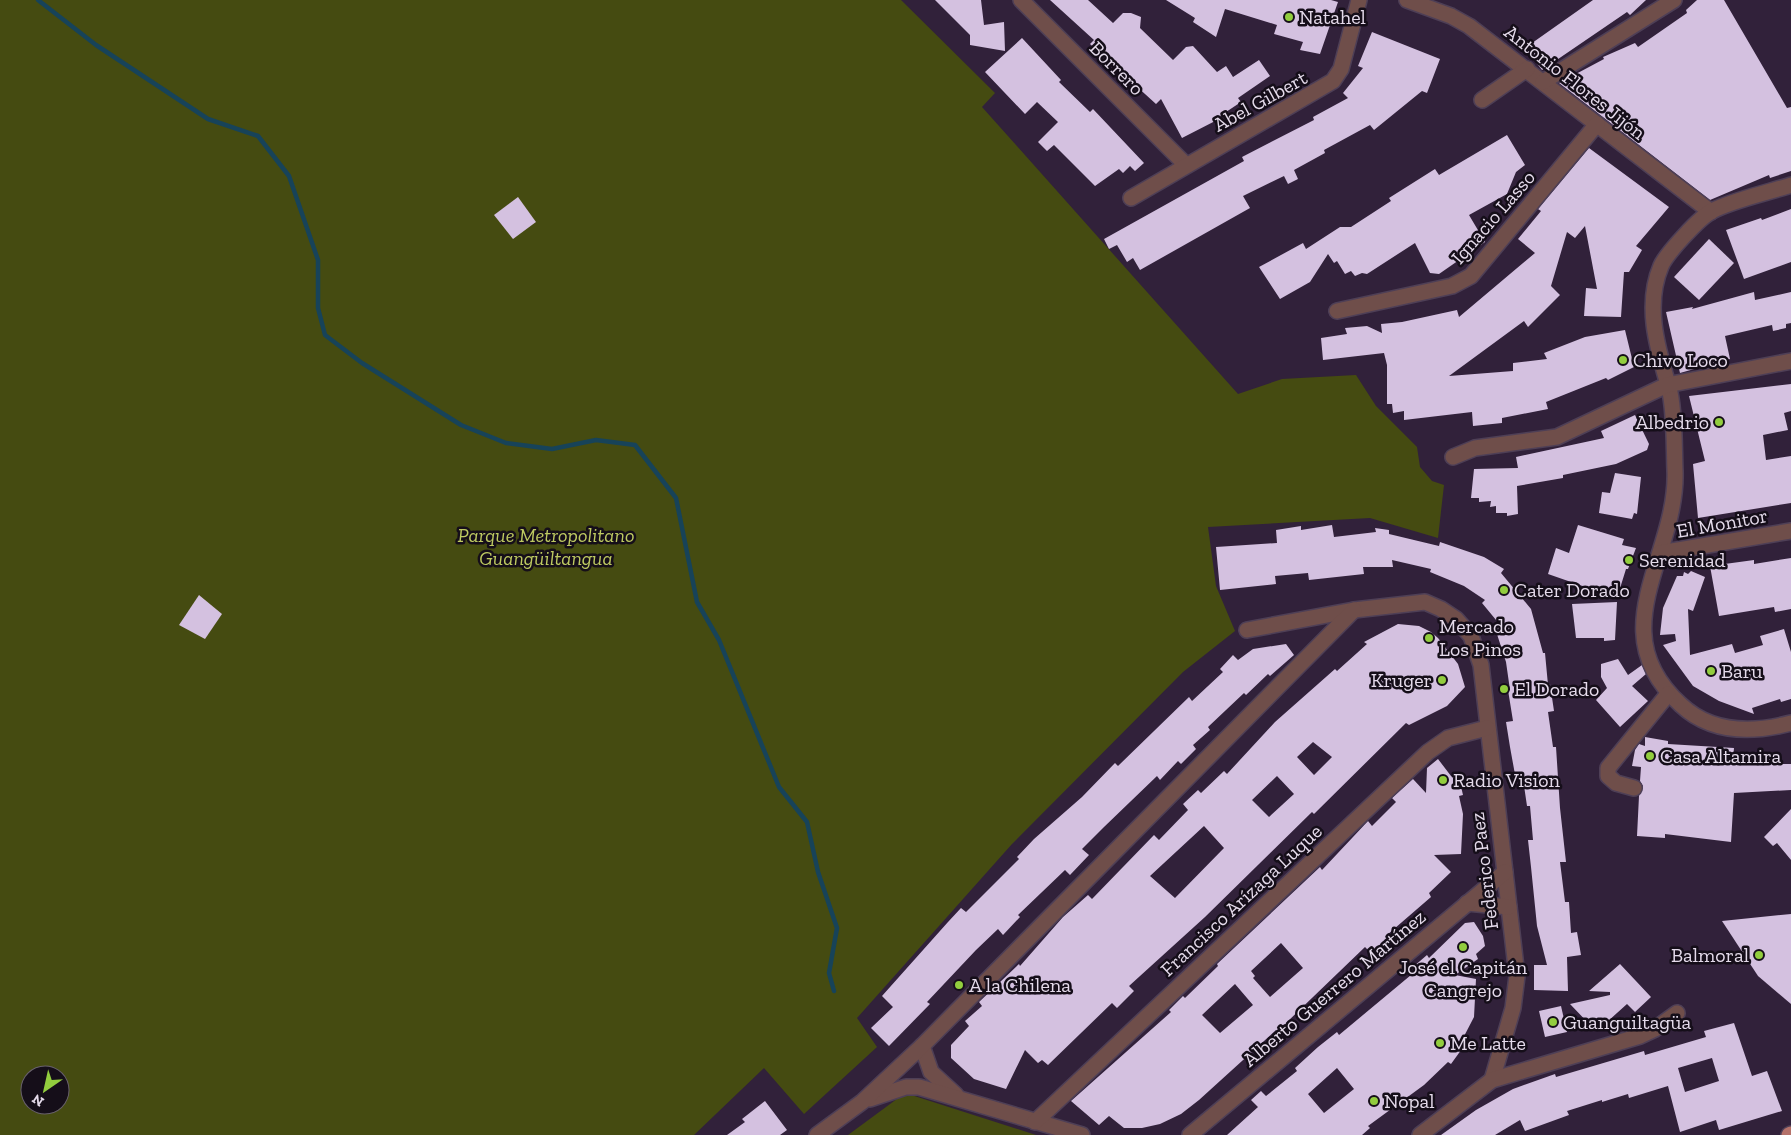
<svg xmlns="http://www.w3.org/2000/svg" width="1791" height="1135" font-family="'Zilla Slab',serif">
  <rect width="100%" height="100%" fill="#31213a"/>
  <!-- green -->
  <g fill="#454b11" fill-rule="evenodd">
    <path d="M0 0H901L995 93 982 107 1238 394 1282 379 1356 375 1376 406 1417 447 1420 467 1432 481 1444 485 1438 538 1370 518 1208 527 1216 586 1235 631 1183 672 1012 844 857 1018 877 1047 804 1114 764 1068 694 1135H0ZM30 1075H60V1105H30Z"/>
    <path d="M905 1093 1036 1135H848Z"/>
  </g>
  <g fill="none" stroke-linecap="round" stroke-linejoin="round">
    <!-- stream -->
    <path stroke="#174359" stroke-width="4.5" d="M38 0 96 45 208 119 258 136 289 176 318 260V308L325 335 362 363 461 425 506 443 552 449 596 440 635 445 676 498 697 602 719 640 779 787 807 822 818 872 837 928 829 973 834 991"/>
  </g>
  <!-- building -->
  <g fill="#d4c1e0" fill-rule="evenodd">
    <path d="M935 0H981L984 25 1004 22 1005 51 970 45V35Z"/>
    <path d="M1050 0H1088L1113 23 1123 13H1131L1141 17 1140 28 1173 60 1186 47 1193 46 1217 72 1226 66 1233 77 1259 60 1270 76 1238 98 1241 102 1220 116 1221 118 1182 138 1161 99 1156 104 1090 44 1094 40Z"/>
    <path d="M1166 0H1331L1338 2 1320 54 1300 50 1303 42 1274 34 1277 25 1225 9 1216 37 1193 22 1195 18Z"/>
    <path d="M1593 0H1646L1630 15 1627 12 1542 70 1525 48Z"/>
    <path d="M1697 0H1724L1787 108 1791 107V171L1770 178 1769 175 1710 200 1559 83 1604 59 1603 57 1635 43 1638 47 1687 13 1686 10Z"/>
    <path d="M1372 32 1440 59 1427 93 1422 91 1374 130 1370 125 1324 150 1325 153 1294 170 1298 179 1288 184 1284 176 1243 196 1250 208 1140 270 1133 258 1127 262 1117 245 1109 249 1104 239 1244 161 1242 157 1314 120 1313 117 1348 98 1343 93 1363 68 1358 66Z"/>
    <path d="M1022 38 1061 80 1059 82 1090 112 1093 109 1144 163 1135 171 1130 166 1123 173 1119 169 1095 186 1054 145 1047 151 1038 142 1058 122 1037 102 1025 114 985 72Z"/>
    <path d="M1507 135 1525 165 1516 172 1507 194 1469 215 1485 242 1439 274 1430 273 1415 243 1367 274 1362 273 1355 276 1351 271 1345 274 1337 261 1334 263 1328 254 1310 282 1280 299 1259 267 1303 243 1306 249 1340 227H1351L1391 201 1389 198 1435 169 1439 175Z"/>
    <path d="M1589 148 1669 207 1636 246 1642 250 1629 272H1624L1621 317 1584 316 1586 288 1597 289 1585 226 1575 238 1567 232 1551 286 1560 295 1528 327 1524 321 1449 376 1513 371V363L1547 359 1544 353 1585 337 1625 330 1634 367 1608 380 1606 378 1546 402 1548 409 1502 418V423L1473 426 1472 412 1404 420V411L1393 413 1392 404H1387V365L1384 353 1323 360 1321 338 1347 334 1345 328 1367 326 1382 333 1381 324 1402 322 1457 310 1459 317 1535 253 1518 239 1541 211 1538 209Z"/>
    <path d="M518 197 536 222 513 239 494 215Z"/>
    <path d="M1791 209V262L1744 279 1726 230 1761 218 1762 220Z"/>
    <path d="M1709 239 1734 263 1699 300 1674 277Z"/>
    <path d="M1754 292 1755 300 1791 292V323L1786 324V328L1773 331 1772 325 1725 336 1730 359 1680 373 1666 312 1693 307 1692 309Z"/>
    <path d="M1791 384V411L1784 413 1788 430 1763 435 1766 460 1791 456V503L1698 518 1693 464 1705 461 1689 396Z"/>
    <path d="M1635 415 1649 444 1647 450 1616 464 1563 475V478L1517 486 1518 514 1507 516V513H1496V506L1490 507 1491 501 1479 502V498H1471L1474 469 1518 468 1516 457 1604 438 1601 431Z"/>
    <path d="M1615 473 1641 477 1637 514 1634 513 1632 519 1599 513 1602 492 1610 493Z"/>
    <path d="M1332 525 1334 537 1376 532 1375 528 1389 530V534L1439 546 1440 542 1484 557 1504 569 1501 573 1531 609 1543 653H1545L1548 685 1550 684 1554 711 1548 712 1553 747H1556L1560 808 1566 862H1560L1565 902H1569L1571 933 1577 932 1581 955 1567 957 1568 991 1534 990V965H1547L1537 926 1531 867 1528 840H1533L1530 806H1527L1523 779 1516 780 1510 747 1506 722 1513 721 1508 690H1510L1506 662 1495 628 1501 626 1482 603 1485 600 1464 586 1430 572 1431 569 1392 560 1393 567H1363L1364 574 1309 580 1308 573 1275 576 1276 584 1220 590 1216 547 1277 543 1276 530 1301 526V530Z"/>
    <path d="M1578 525 1624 539 1622 545 1636 548 1628 569H1626L1617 598 1548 574 1556 548 1569 553Z"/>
    <path d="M1791 558V609L1775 612 1774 607 1719 616 1710 566 1754 560V564Z"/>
    <path d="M1691 571 1705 577 1693 611 1688 609 1690 655 1732 644 1735 653 1763 645 1760 636 1784 629 1791 652V699L1781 702 1780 699 1752 708 1754 714 1719 701 1693 686 1663 645 1676 641 1675 634 1660 635 1663 608 1677 576H1683L1684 572 1688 574Z"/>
    <path d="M199 595 222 614 205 639 179 625Z"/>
    <path d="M1617 602 1615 640 1604 641V638H1576L1572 604Z"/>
    <path d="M1398 624 1419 626 1431 632 1438 638 1458 664 1465 687 1447 706 1409 725 1406 723 1314 814 1312 812 1205 917 1129 986 1134 991 1117 1008 1112 1003 1048 1065 1042 1060 1038 1063 1025 1050 1006 1089 974 1079 951 1058V1045L969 1026 965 1021 982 1006 979 1002 1019 964 1020 966 1063 917 1088 895 1092 899 1154 835 1159 840 1188 810 1183 804 1198 790 1201 793 1224 771 1227 774 1275 722 1335 669 1337 671 1367 644 1364 642ZM1313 742 1332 757 1314 775 1297 757ZM1277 776 1294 794 1269 817 1252 800ZM1204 826 1224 848 1175 898 1150 876Z"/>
    <path d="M1286 644 1294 655 1270 676 1268 674 1246 695 1244 693 1208 727 1210 730 1193 745 1196 749 1181 764 1178 761 1160 780 1157 776 1104 827 1082 849 1089 855 1070 875 1065 870 1018 915 1020 917 1003 935 998 929 976 950 927 1002 930 1004 889 1046 871 1028 893 1007 882 996 948 922 961 908 966 912 1019 859 1017 857 1034 839 1082 797 1115 763 1118 766 1189 697 1192 701 1223 672 1220 669 1233 655 1238 660 1253 649Z"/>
    <path d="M1618 659 1628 675 1642 665 1646 674 1632 686 1648 701 1620 727 1596 700 1607 688 1601 677V664Z"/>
    <path d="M1645 737 1668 741V744L1734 748 1733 759 1776 757 1777 764H1791V790L1734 793 1731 842 1665 834V838L1637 836 1639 796 1643 786 1640 781 1641 767 1632 766 1635 750 1639 744 1645 746Z"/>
    <path d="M1438 759 1451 776 1459 778 1463 795 1459 796 1463 814 1461 854 1434 855 1451 872 1429 893 1431 897 1387 935 1389 937 1383 942 1388 947 1376 958 1365 947 1286 1023 1288 1025 1279 1033 1276 1030 1199 1100 1181 1114 1160 1124 1142 1128H1124L1109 1116 1099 1125 1071 1101 1171 1012 1169 1010 1183 996 1185 998 1218 966 1217 964 1320 867 1322 870 1368 821 1372 826 1396 802 1392 798 1413 779 1426 793 1427 768ZM1281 943 1303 968 1270 997 1253 978 1255 976 1251 971ZM1235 984 1253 1005 1220 1033 1202 1015Z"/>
    <path d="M1791 809V860L1777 843 1773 846 1764 837Z"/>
    <path d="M1791 914V1004L1758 976 1722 921Z"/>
    <path d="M1474 922 1483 936 1485 946 1476 954 1478 959 1455 975 1476 979 1474 1017 1460 1044 1464 1046 1451 1064 1448 1062 1424 1085 1368 1126 1370 1128 1362 1135H1227L1258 1107 1251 1100 1261 1091 1266 1096 1297 1071 1295 1068 1318 1047 1337 1032 1339 1035 1417 970 1413 967 1427 955 1429 958 1465 923ZM1337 1068 1354 1089 1324 1113 1308 1094Z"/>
    <path d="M1620 964 1651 997 1635 1012 1627 1004 1607 1022 1603 1018 1592 1027 1570 1004 1610 995V992L1589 991Z"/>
    <path d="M1561 1006 1567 1032 1545 1037 1539 1011Z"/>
    <path d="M1734 1023 1752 1076 1767 1071 1782 1111 1719 1130 1716 1120 1680 1132 1668 1086 1629 1098 1628 1094 1602 1102V1100L1567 1111 1569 1115 1525 1131 1520 1120 1495 1135H1441L1476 1110 1513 1089 1555 1074 1556 1077 1644 1051 1645 1055 1706 1037 1704 1031ZM1712 1058 1719 1081 1685 1092 1678 1068Z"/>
    <path d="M765 1101 787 1130 780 1135H727L745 1122 742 1119Z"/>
  </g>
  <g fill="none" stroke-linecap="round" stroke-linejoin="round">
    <defs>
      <g id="minor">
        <path d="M1021 0 1186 165"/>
        <path d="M1407 0 1451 16 1469 26 1711 212"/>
        <path d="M1543 82 1674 0"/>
        <path d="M1482 100 1527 69"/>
        <path d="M1791 185C1767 193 1733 200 1712 211 1700 217 1666 254 1661 266 1644 306 1658 350 1669 388 1675 410 1674 448 1675 471 1678 556 1599 631 1681 705 1712 734 1753 733 1791 723"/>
        <path d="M1131 198 1333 81 1341 69 1359 0"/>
        <path d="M1337 311 1452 286 1471 276 1597 124"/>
        <path d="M1453 457 1475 448 1557 437 1667 385 1791 361"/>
        <path d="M1660 553 1791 531"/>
        <path d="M1247 630 1354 610 1425 602 1441 609 1456 619 1471 636 1481 665 1517 976 1513 1008 1492 1080"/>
        <path d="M1634 788 1616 783 1608 776V768L1668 694"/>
        <path d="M1467 903 1509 907"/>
        <path d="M922 1046 931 1072 956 1095"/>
        <path d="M870 1099 906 1087H919L1082 1135"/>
        <path d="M1035 1122 1428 752 1448 738 1487 728"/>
        <path d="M817 1135 862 1102 922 1046 1354 610"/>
        <path d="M1190 1135 1505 872"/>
        <path d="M1420 1135 1492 1080 1640 1036 1655 1029 1677 1013"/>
      </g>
      <path id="major" d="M1789 1135 1791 1134"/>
    </defs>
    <!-- minor casing -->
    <use href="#minor" stroke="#4e3f56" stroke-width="18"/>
    <!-- major casing -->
    <use href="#major" stroke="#4e3f56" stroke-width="18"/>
    <!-- minor -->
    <use href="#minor" stroke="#6f4e4a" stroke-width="15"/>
    <!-- major -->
    <use href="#major" stroke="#b5726a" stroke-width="15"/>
  </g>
  <!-- markers -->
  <g fill="#92cd3e" stroke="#150e19" stroke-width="2">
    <circle cx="1289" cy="17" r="5"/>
    <circle cx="1623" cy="360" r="5"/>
    <circle cx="1719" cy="422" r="5"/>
    <circle cx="1629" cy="560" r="5"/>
    <circle cx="1504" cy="590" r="5"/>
    <circle cx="1429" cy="638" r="5"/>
    <circle cx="1711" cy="671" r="5"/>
    <circle cx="1442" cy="680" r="5"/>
    <circle cx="1504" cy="689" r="5"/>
    <circle cx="1650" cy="756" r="5"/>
    <circle cx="1443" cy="780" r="5"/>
    <circle cx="1463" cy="947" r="5"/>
    <circle cx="1759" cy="955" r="5"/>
    <circle cx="959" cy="985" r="5"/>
    <circle cx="1553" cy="1022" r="5"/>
    <circle cx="1440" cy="1043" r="5"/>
    <circle cx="1374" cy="1101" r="5"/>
  </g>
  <g text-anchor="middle" stroke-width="5" stroke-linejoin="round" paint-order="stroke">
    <!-- poi labels -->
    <g font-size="20" fill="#e5dbeb" stroke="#150e19" text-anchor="start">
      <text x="1299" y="24">Natahel</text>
      <text x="1633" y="367">Chivo Loco</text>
      <text x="1709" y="429" text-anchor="end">Albedrio</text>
      <text x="1639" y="567">Serenidad</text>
      <text x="1514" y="597">Cater Dorado</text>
      <text x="1439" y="633">Mercado<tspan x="1439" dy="23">Los Pinos</tspan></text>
      <text x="1721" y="678">Baru</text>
      <text x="1432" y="687" text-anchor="end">Kruger</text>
      <text x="1514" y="696">El Dorado</text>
      <text x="1660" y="763">Casa Altamira</text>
      <text x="1453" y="787">Radio Vision</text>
      <text x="1749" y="962" text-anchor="end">Balmoral</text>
      <text x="1463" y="974" text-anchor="middle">José el Capitán<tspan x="1463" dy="23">Cangrejo</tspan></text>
      <text x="969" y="992">A la Chilena</text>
      <text x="1563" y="1029">Guanguiltagüa</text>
      <text x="1450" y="1050">Me Latte</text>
      <text x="1384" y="1108">Nopal</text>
    </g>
    <!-- street labels -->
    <g font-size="20" fill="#e5dbeb" stroke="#150e19">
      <text transform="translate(1117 68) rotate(45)" y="7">Borrero</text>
      <text transform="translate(1575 82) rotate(38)" y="7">Antonio Flores Jijón</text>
      <text transform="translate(1260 101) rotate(-29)" y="7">Abel Gilbert</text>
      <text transform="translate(1493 217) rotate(-49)" y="7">Ignacio Lasso</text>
      <text transform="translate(1722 523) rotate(-10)" y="7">El Monitor</text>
      <text transform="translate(1484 871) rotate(-97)" y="7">Federico Paez</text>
      <text transform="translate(1241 900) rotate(-43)" y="7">Francisco Arízaga Luque</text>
      <text transform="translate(1334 988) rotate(-40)" y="7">Alberto Guerrero Martínez</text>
    </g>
    <!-- park labels -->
    <g font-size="20" font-style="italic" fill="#beca61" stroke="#150e19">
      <text x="546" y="542">Parque Metropolitano<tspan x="546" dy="23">Guangüiltangua</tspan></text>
    </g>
  </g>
  <!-- north arrow -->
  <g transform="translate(45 1090) rotate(214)"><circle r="24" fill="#150e19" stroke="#68606d"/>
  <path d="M0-4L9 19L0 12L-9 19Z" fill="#92cd3e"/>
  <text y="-8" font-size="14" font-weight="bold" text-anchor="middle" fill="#e5dbeb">N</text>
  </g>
</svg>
